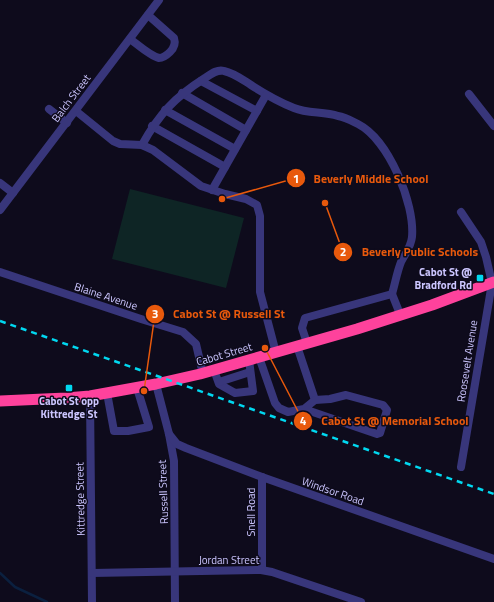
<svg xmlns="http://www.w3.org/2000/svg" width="494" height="602" font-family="'Titillium Web',sans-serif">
  <rect width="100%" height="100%" fill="#0e0b1c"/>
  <!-- green -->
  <path fill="#0e2525" d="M130 189 244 218 226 288 112 259Z"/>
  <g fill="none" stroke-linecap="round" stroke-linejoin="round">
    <!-- stream -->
    <path stroke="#0b203f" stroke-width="2.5" d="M0 573 15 587 47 602"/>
    <!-- minor -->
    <g stroke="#38367b" stroke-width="8">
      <path d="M130 39C137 44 150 56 159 58 164 58 167 55 170 52 174 48 176 44 174 38L148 15"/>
      <path d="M201 81 257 111"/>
      <path d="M182 93 246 130"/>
      <path d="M469 94 494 126"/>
      <path d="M49 109 67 123"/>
      <path d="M165 110 235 149"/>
      <path d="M76 111 113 141 120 144 142 145 153 150 201 186 225 194 246 199 257 205 260 216V292L276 353"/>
      <path d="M152 126 225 167"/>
      <path d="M142 145C159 114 175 97 205 78 211 74 217 69 224 71 234 73 243 80 251 85 265 94 279 102 294 108 308 114 324 111 338 116 345 117 352 121 358 124 389 140 415 204 412 237 411 247 405 254 401 262 397 272 395 284 392 294"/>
      <path d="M0 183 13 193"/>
      <path d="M212 190 266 95"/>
      <path d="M0 210 159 0"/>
      <path d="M0 272 141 319 183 332 196 344 203 374"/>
      <path d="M307 343 302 328 305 318 392 294 400 314"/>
      <path d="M297 346 315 400"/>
      <path d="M259 357 275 403 279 408 288 412 304 409 377 434 380 433 387 410 383 405 346 395 330 399 315 400 304 409"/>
      <path d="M214 370 219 384 235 393 253 391 249 360"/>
      <path d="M219 382 250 372"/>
      <path d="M156 384 169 434 174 461 175 602"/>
      <path d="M107 393 114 431H128L149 427 137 388"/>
      <path d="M90 396 92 602"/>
      <path d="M169 434 177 444 186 448 262 477 494 559"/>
      <path d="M461 467 492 283 486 257 481 242 461 212"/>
      <path d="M262 570V477"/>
      <path d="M92 573 261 570 272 572 361 602"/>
    </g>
    <!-- highway -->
    <path stroke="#fe429c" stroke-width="11" d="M0 401 66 398 90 396 156 384 200 374 357 329 432 305 494 282"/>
    <!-- rail -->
    <path stroke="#01d8f0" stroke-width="2.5" stroke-dasharray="6 5" stroke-linecap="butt" d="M0 321 494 494"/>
  </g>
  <!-- markers -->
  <g fill="#01d8f0" stroke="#0e0b1c" stroke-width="1.5">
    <rect x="476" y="274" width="8" height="8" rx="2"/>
    <rect x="65" y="384" width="8" height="8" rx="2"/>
  </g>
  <g text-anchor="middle" stroke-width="3" stroke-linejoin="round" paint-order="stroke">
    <!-- street labels -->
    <g font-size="11" fill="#ccc6ff" stroke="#0e0b1c">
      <text transform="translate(71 98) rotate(-53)" y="4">Balch Street</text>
      <text transform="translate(106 296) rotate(18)" y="4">Blaine Avenue</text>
      <text transform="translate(224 354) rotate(-16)" y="4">Cabot Street</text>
      <text transform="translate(467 361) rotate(-81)" y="4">Roosevelt Avenue</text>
      <text transform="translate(333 491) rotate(19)" y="4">Windsor Road</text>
      <text transform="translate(163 492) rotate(-92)" y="4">Russell Street</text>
      <text transform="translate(80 499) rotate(-91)" y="4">Kittredge Street</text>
      <text transform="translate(251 512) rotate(-90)" y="4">Snell Road</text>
      <text x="229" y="564">Jordan Street</text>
    </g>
    <!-- poi labels -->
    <g font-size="11" font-weight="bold" fill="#ccc6ff" stroke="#0e0b1c" text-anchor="end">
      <text x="472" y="276">Cabot St @<tspan x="472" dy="13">Bradford Rd</tspan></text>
      <text x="69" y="405" text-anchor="middle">Cabot St opp<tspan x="69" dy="13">Kittredge St</tspan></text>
    </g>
  </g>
  <!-- callouts -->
  <path fill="none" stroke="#e8590c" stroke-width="1.5" d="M222 199L296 178M325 203L343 252M144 391L155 314M265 348L303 421"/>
  <g fill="#e8590c" stroke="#0e0b1c" stroke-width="1.5">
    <circle cx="222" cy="199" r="4"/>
    <circle cx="325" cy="203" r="4"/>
    <circle cx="144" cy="391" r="4"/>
    <circle cx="265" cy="348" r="4"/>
    <circle cx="296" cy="178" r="10"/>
    <circle cx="343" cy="252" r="10"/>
    <circle cx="155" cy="314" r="10"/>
    <circle cx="303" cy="421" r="10"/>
  </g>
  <g font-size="12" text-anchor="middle" font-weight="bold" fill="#fff">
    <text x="296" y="183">1</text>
    <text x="343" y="256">2</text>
    <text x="155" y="318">3</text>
    <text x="303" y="425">4</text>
  </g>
  <g font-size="12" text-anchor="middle" font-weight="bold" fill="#e8590c" stroke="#0e0b1c" stroke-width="3" stroke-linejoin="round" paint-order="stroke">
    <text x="371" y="183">Beverly Middle School</text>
    <text x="420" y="256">Beverly Public Schools</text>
    <text x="229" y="318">Cabot St @ Russell St</text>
    <text x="395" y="425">Cabot St @ Memorial School</text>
  </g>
</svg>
